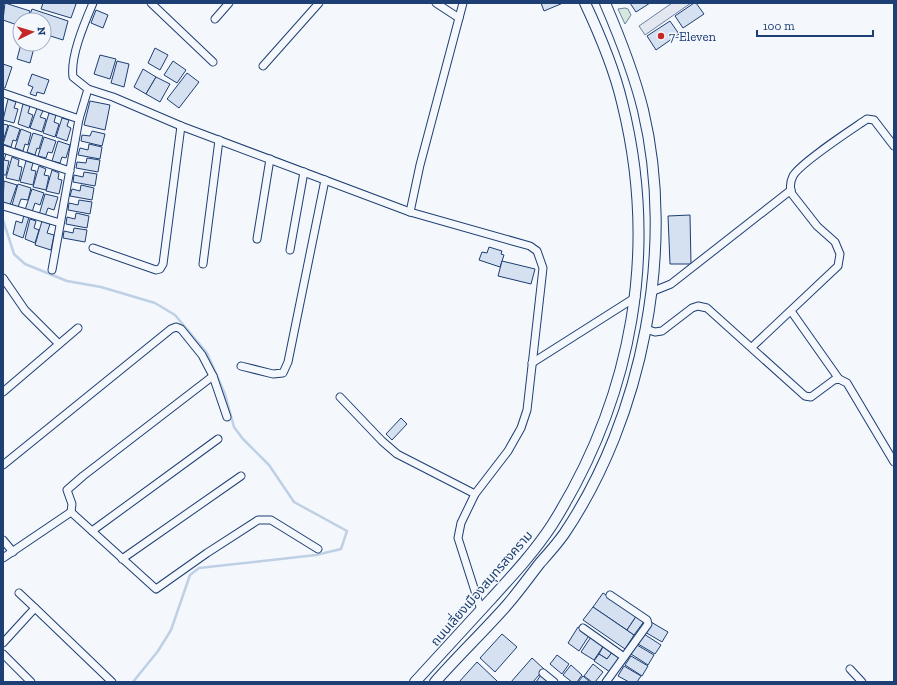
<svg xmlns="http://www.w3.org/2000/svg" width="897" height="685" font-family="'Zilla Slab','Noto Sans Thai',serif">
  <rect width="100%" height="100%" fill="#f4f7fb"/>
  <!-- green -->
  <path fill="#d7e8df" stroke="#687fa3" d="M625 8 628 9 631 15 625 24 618 9Z"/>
  <!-- parking -->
  <path fill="#e3e8f0" stroke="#687fa3" d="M672 3H691L645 35 639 26Z"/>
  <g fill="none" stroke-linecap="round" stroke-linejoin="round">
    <!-- stream -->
    <path stroke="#bed0e5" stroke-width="2.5" d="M3 220 14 254 25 264 67 281 101 287 155 303 175 315 207 353 225 394 234 427 243 439 269 465 294 502 347 531 341 549 316 555 199 568 190 575 171 630 158 651 133 682"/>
  </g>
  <!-- building -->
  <g fill="#d5e0f0" stroke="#1d3f73">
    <path d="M5 3 30 11 27 20H20V26L3 20Z"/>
    <path d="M43 3H74L76 4 71 18 41 9Z"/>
    <path d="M541 3H563L544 11Z"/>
    <path d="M630 3H650L636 12Z"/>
    <path d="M694 3H696L704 14 683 28 675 16Z"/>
    <path d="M32 9 68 21 63 40 44 34V20H28Z"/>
    <path d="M96 10 108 15 103 28 91 23Z"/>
    <path d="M670 21 679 34 656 50 647 36Z"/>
    <path d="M21 44H35L30 63 17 59Z"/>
    <path d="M155 48 168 55 160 70 148 63Z"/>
    <path d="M100 55 116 59 110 79 94 74Z"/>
    <path d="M117 61 129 64 124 87 111 83Z"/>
    <path d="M173 61 186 70 177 83 164 75Z"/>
    <path d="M3 64 12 67 5 88H3Z"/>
    <path d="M143 69 156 77 146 94 134 87Z"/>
    <path d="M187 73 199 82 179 108 167 99Z"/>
    <path d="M32 74 49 80 44 94 37 92 36 96 30 94 33 87 28 85Z"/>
    <path d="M156 77 170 84 160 102 146 94Z"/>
    <path d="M8 99 16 102 14 108 18 109 14 123 3 120Z"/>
    <path d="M90 101 110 105 105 130 84 125Z"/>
    <path d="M23 104 30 106 28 113 33 115 29 128 18 124Z"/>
    <path d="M37 108 43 111 40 117 46 119 42 132 30 128Z"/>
    <path d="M49 113 56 115 54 122 59 124 55 137 43 133Z"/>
    <path d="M62 118 69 120 67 126 71 128 67 141 56 137Z"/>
    <path d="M3 124 8 125 4 138 3 137Z"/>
    <path d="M9 125 20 129 16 141 13 140 11 147 3 144Z"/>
    <path d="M21 129 31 133 28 145 25 144 23 151 15 148Z"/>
    <path d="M92 131 105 134 102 146 81 141 82 135 90 136Z"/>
    <path d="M33 133 43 136 39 149 37 148 35 155 27 152Z"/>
    <path d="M44 137 56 141 52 153 48 152 46 158 38 156Z"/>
    <path d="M58 141 70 145 66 158 62 157 60 163 52 161Z"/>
    <path d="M89 144 102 147 100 159 78 155 80 148 88 150Z"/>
    <path d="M3 153 6 154 4 160 9 161 6 175H3Z"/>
    <path d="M12 157 19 160 18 166 22 167 19 181 6 178Z"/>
    <path d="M87 158 100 160 98 172 76 168 77 162 86 163Z"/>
    <path d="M26 161 33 163 31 170 36 171 33 185 20 182Z"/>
    <path d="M39 166 46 169 44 175 49 176 46 190 33 187Z"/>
    <path d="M52 170 59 173 58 179 62 180 59 194 46 191Z"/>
    <path d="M84 172 97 174 95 186 73 182 74 175 83 177Z"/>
    <path d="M4 181 17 185 10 205 3 203Z"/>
    <path d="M18 184 31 188 28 200 21 199 18 207 12 205Z"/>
    <path d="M81 185 94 188 92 200 70 196 72 189 80 191Z"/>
    <path d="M32 189 44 193 40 205 35 203 32 212 25 210Z"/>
    <path d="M45 194 58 197 54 210 48 208 45 216 39 215Z"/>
    <path d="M79 200 92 202 90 214 68 210 69 203 78 205Z"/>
    <path d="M76 213 89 216 87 228 66 224 67 217 75 219Z"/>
    <path d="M24 215 29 217 23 238 13 234 16 221 22 223Z"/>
    <path d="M690 215 691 264H670L668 216Z"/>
    <path d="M30 219 36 221 34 228 39 230 35 243 25 239Z"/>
    <path d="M42 221 50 224 47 233 54 235 51 250 35 245Z"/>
    <path d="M74 228 87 230 85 242 63 238 64 231 73 233Z"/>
    <path d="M489 247 502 251 501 254 504 255 500 267 479 260 482 252 487 253Z"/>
    <path d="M502 261 535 269 531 284 498 276Z"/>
    <path d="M401 418 407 424 392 440 386 434Z"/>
    <path d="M603 593 637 615 627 630 593 607Z"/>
    <path d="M593 607 634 635 625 649 583 620Z"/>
    <path d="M637 615 645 620 634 635 627 630Z"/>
    <path d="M651 622 668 632 662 642 645 632Z"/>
    <path d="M578 627 590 634 579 651 568 643Z"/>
    <path d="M502 634 517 647 495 672 480 658Z"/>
    <path d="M644 634 661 645 655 654 638 644Z"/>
    <path d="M591 637 604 645 594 660 581 652Z"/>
    <path d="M604 645 613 651 607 659 599 654Z"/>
    <path d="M637 645 654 655 648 665 631 654Z"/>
    <path d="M613 651 620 656 610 672 594 661 599 654 607 659Z"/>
    <path d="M557 655 569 664 562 674 550 664Z"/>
    <path d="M631 656 648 666 642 676 625 665Z"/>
    <path d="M532 658 544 669 533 682H511Z"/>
    <path d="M477 662 497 681 496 682H459Z"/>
    <path d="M593 664 603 672 595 682H592L584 676Z"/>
    <path d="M571 665 582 675 577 682H572L563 675Z"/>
    <path d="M624 666 641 676 637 682H629L618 676Z"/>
    <path d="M541 675 550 682H536Z"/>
    <path d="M583 676 590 682H578Z"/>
  </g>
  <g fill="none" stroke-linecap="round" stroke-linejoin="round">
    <defs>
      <g id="street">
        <path d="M93 3C85 22 70 56 73 77L88 89 113 97 181 126 410 212 530 246 537 251 543 268 527 410 521 428 508 451 475 494 461 523 458 538 481 610"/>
        <path d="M151 3 213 62"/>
        <path d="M436 3 459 18"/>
        <path d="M215 19 229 3"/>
        <path d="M263 66 319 3"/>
        <path d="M3 93 79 119"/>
        <path d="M3 149 70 171"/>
        <path d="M3 206 60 223"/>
        <path d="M410 212 420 165 463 3"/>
        <path d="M257 239 270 159"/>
        <path d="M93 248 156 270 160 269 163 264 181 126"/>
        <path d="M290 250 304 172"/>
        <path d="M203 264 219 140"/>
        <path d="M52 270 79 119 88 89"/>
        <path d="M3 278 25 310 59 344"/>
        <path d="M651 292 671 284 791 190"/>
        <path d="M791 311 839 379"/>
        <path d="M646 329 655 332 662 331 692 308 698 306 707 308 805 396 811 397 834 380 839 379 847 383 894 462"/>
        <path d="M752 347 838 266 840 254 835 242 817 226 792 194C790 189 790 182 793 176 800 163 851 130 867 119L874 120 894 146"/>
        <path d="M532 363 636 297"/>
        <path d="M241 366 273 374 283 373 288 362 325 180"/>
        <path d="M3 392 78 328"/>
        <path d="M340 397 382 441 397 454 475 494"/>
        <path d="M3 465 171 329 176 327 181 329 202 355 213 376 227 417"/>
        <path d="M71 512 156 589 207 553 258 520H271L318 549"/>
        <path d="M71 512 72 504 67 490 83 476 213 376"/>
        <path d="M92 531 218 439"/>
        <path d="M3 540 13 552"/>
        <path d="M3 558 71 512"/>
        <path d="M122 559 241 476"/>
        <path d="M19 593 35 608"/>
        <path d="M583 628 624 657"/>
        <path d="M3 643 35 608 112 682"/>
        <path d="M3 654 31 682"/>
        <path d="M850 669 862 682"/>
        <path d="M543 673 554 682"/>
        <path d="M606 682 648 624 647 620 610 595"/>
      </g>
      <g id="secondary">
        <path d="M415 682C441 654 466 626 492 598 513 575 535 551 552 525 633 396 659 250 622 102 614 68 600 35 585 3"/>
        <path d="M435 682C458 656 484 631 507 605 519 591 529 577 540 563 548 554 557 544 564 534 643 417 676 248 643 110 634 73 620 38 605 3"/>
      </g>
    </defs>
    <!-- street casing -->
    <use href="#street" stroke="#1d3f73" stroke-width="9"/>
    <!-- secondary casing -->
    <use href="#secondary" stroke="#1d3f73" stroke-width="12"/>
    <!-- street -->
    <use href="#street" stroke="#f4f7fb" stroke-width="7"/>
    <!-- secondary -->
    <use href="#secondary" stroke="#f4f7fb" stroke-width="10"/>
  </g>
  <!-- markers -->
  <circle fill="#c62828" stroke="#f4f7fb" stroke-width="1.5" cx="661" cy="36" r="4"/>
  <g text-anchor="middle" stroke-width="3" stroke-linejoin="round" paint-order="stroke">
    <!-- poi labels -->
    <g font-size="13" fill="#1d3f73" stroke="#f4f7fb" text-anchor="start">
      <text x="669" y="41">7-Eleven</text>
    </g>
    <!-- street labels -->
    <g font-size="13" fill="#1d3f73" stroke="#f4f7fb">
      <text transform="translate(481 588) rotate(-49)" y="5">ถนนเลี่ยงเมืองสมุทรสงคราม</text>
    </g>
  </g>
  <!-- border -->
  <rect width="897" height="685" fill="none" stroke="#1d3f73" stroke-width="8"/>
  <!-- north arrow -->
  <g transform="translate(32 32) rotate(85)"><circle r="19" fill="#f4f7fb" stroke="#9eadc5"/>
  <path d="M0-3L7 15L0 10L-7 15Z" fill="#c62828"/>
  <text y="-6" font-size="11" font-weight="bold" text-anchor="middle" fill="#1d3f73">N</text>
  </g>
  <!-- scale -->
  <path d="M757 30v6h116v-6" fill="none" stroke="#1d3f73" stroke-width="2"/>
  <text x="763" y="30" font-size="12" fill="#1d3f73" stroke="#f4f7fb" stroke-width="3" paint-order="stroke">100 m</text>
</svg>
